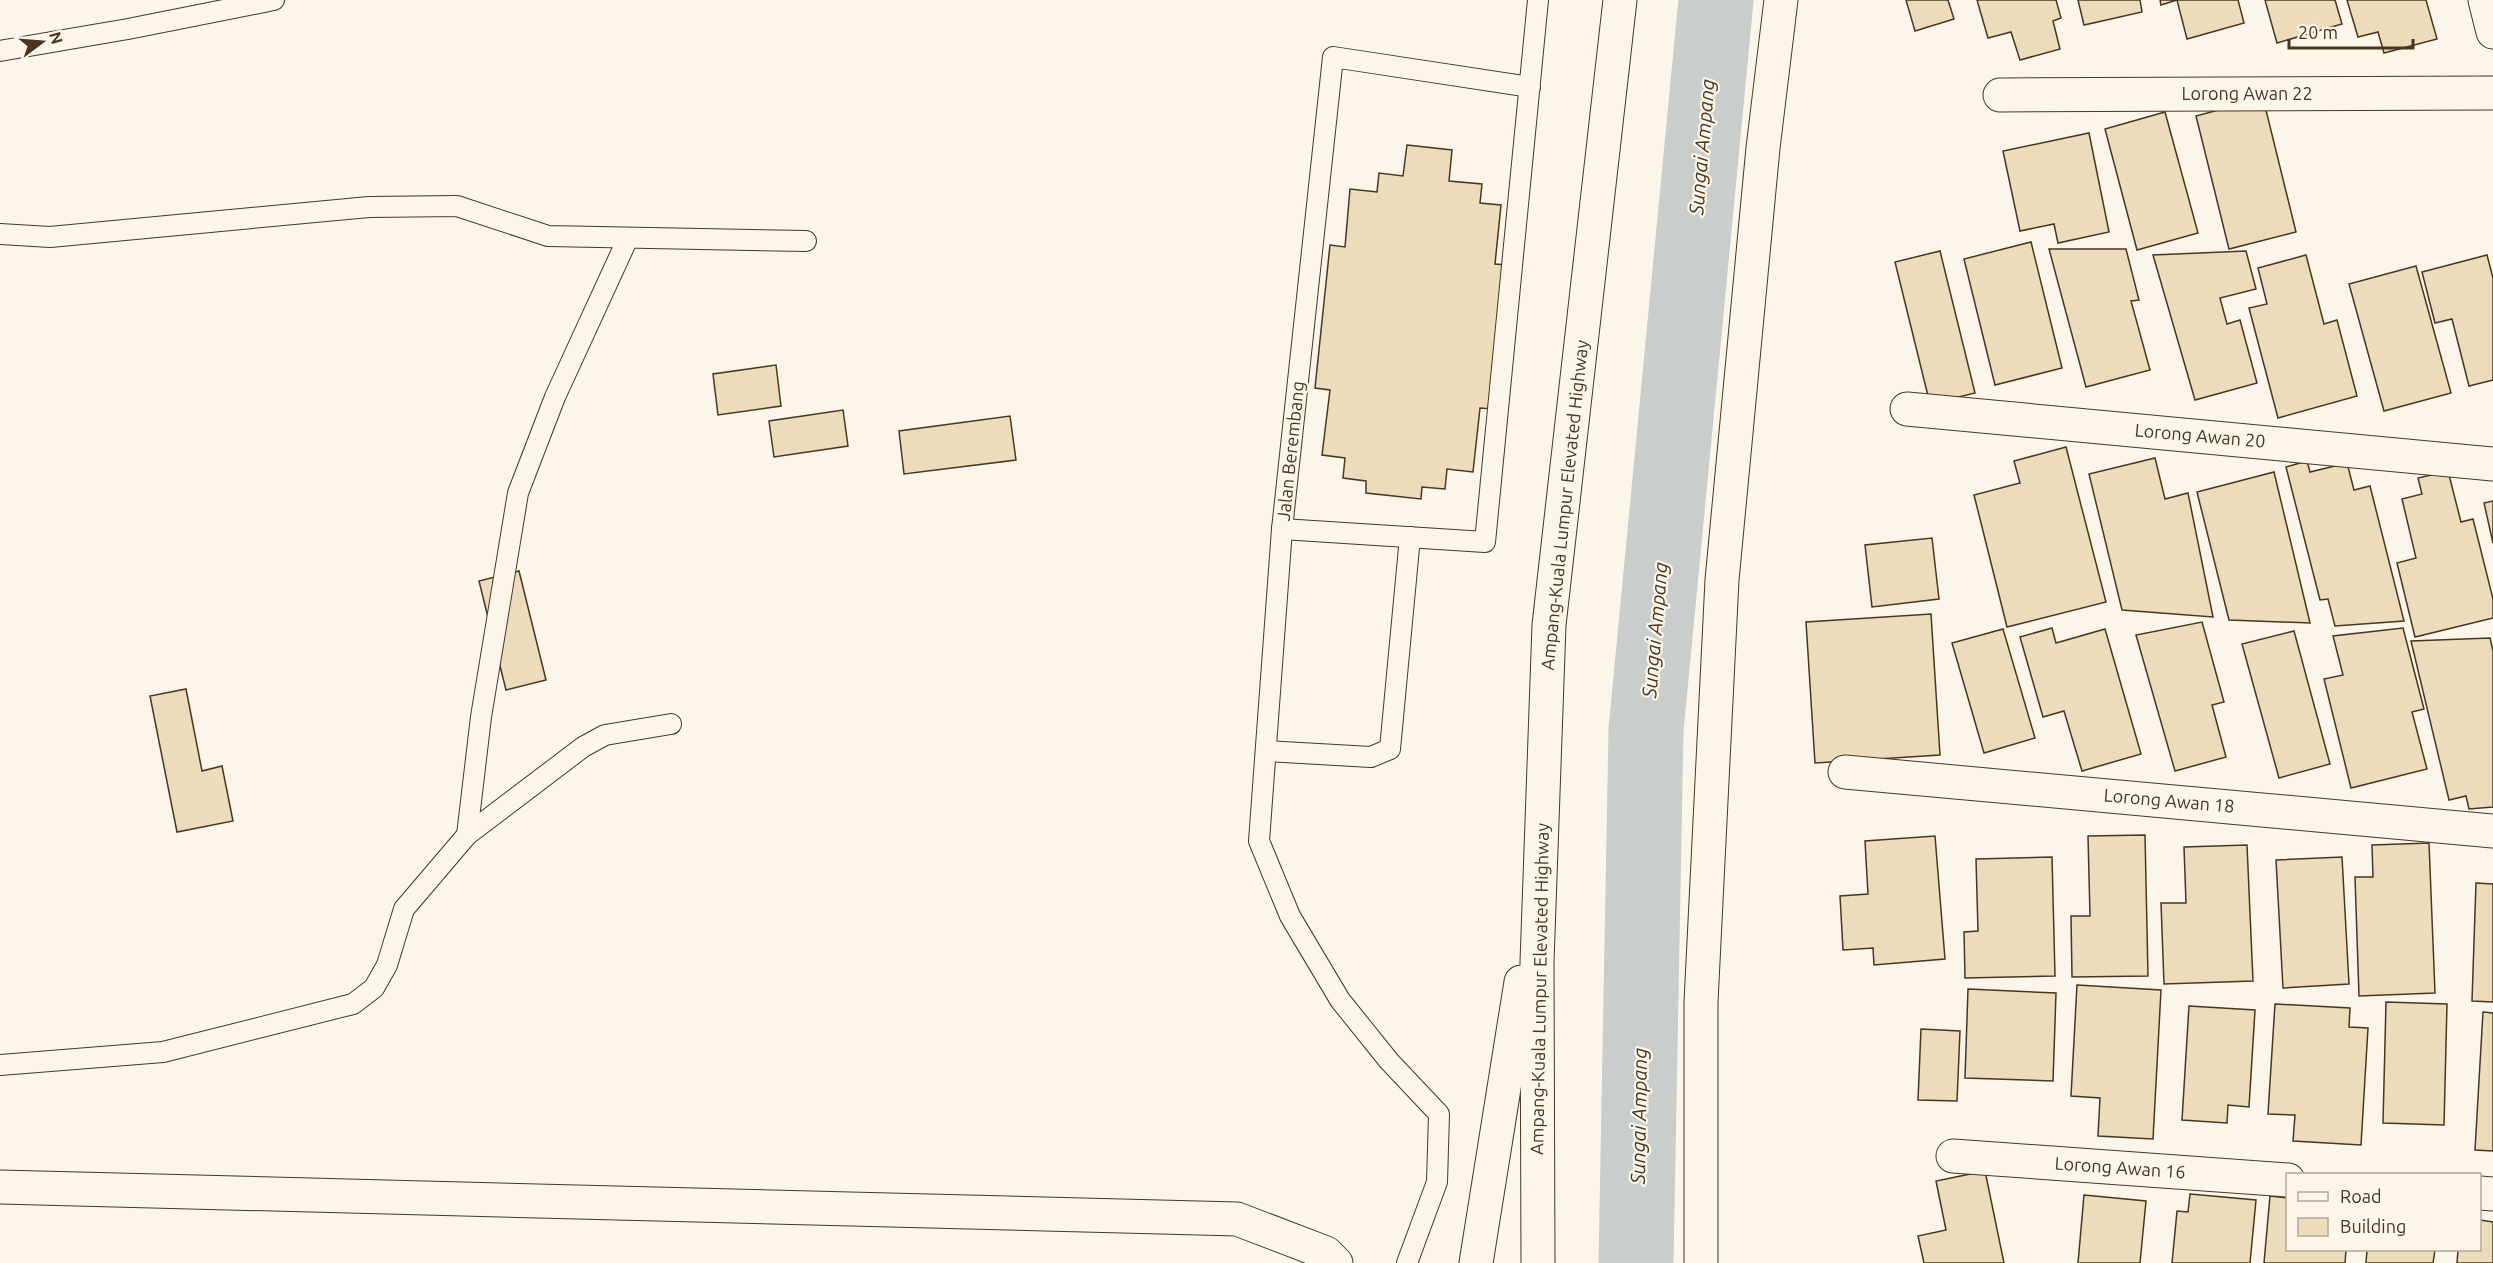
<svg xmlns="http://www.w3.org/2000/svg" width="2493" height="1263" font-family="Ubuntu,sans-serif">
  <rect width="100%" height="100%" fill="#fbf6e9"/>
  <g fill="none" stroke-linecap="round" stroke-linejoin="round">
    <!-- river -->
    <path stroke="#c9cecd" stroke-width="75" d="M1636 1263 1646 730 1716 0"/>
  </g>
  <!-- building -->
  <g fill="#ecdcbc" stroke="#4a3520" stroke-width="1.5">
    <path d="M1906 0H1948L1954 19 1915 31Z"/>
    <path d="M1977 0H2056L2061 18 2053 21 2060 49 2020 60 2011 32 1988 38Z"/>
    <path d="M2078 0H2140L2142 12 2084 25Z"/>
    <path d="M2160 0H2238L2244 23 2187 39 2177 0 2161 5Z"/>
    <path d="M2265 0H2335L2342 24 2277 43Z"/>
    <path d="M2347 0H2426L2437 39 2384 53 2378 32 2358 37Z"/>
    <path d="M2263 98 2296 232 2229 249 2196 116Z"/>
    <path d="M2165 112 2198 233 2137 250 2105 129Z"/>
    <path d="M2089 133 2109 232 2058 243 2054 224 2020 231 2003 151Z"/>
    <path d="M1407 145 1452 150 1449 181 1482 184 1480 203 1501 205 1495 264 1508 265 1493 409 1480 408 1473 472 1447 469 1445 489 1422 487 1421 499 1366 493V481L1343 478 1345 458 1322 455 1330 390 1315 388 1330 245 1345 247 1350 189 1377 192 1379 173 1403 176Z"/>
    <path d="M2031 242 2062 368 1995 385 1964 259Z"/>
    <path d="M2049 249H2126L2139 300 2131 301 2150 370 2086 387Z"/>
    <path d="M1940 251 1975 393 1930 404 1895 262Z"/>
    <path d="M2246 251 2256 289 2220 298 2227 324 2240 320 2257 383 2195 400 2153 255Z"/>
    <path d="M2306 255 2324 324 2337 320 2357 396 2278 418 2249 308 2267 304 2258 268Z"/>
    <path d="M2487 255 2493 278V380L2469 386 2452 319 2435 323 2422 272Z"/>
    <path d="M2416 266 2451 393 2384 411 2349 284Z"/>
    <path d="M776 365 781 406 718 415 713 374Z"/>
    <path d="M843 410 848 446 774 457 769 421Z"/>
    <path d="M1010 416 1016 460 904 474 899 431Z"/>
    <path d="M2066 447 2106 602 2007 627 1974 495 2020 483 2014 461Z"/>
    <path d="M2155 458 2165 499 2188 493 2213 617 2122 610 2089 474Z"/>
    <path d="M2307 461 2310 472 2347 463 2354 490 2370 486 2404 621 2335 626 2328 599 2320 600 2286 467Z"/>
    <path d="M2448 471 2461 522 2473 519 2493 599V618L2415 637 2397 563 2416 558 2402 499 2422 494 2418 478Z"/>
    <path d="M2274 472 2310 623 2229 620 2197 492Z"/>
    <path d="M2493 501V543L2484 503Z"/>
    <path d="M1932 538 1939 599 1872 607 1865 545Z"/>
    <path d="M519 571 546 680 506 690 479 581Z"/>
    <path d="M1931 614 1940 755 1815 763 1806 622Z"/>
    <path d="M2202 622 2224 702 2212 705 2226 757 2175 771 2136 635Z"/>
    <path d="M2052 628 2056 643 2105 629 2141 754 2082 771 2064 711 2043 717 2020 637Z"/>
    <path d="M2403 628 2424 709 2412 712 2427 769 2351 788 2324 679 2343 675 2333 636Z"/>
    <path d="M2003 629 2035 738 1984 753 1952 643Z"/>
    <path d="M2294 631 2330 764 2279 778 2242 644Z"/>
    <path d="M2490 638 2493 651V807L2469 809 2466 796 2449 800 2411 641Z"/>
    <path d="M186 689 202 771 222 766 233 821 177 832 150 696Z"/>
    <path d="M2145 835 2148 976 2072 977 2071 916H2090L2088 836Z"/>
    <path d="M1935 836 1945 959 1874 965 1873 948 1843 950 1840 896 1868 894 1865 841Z"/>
    <path d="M2429 843 2435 993 2359 996 2355 877H2373L2372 845Z"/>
    <path d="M2247 845 2253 981 2164 984 2161 903H2186L2184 847Z"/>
    <path d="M2052 857 2055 976 1965 978 1964 932 1978 931 1976 859Z"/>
    <path d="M2342 857 2349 984 2283 988 2276 860Z"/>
    <path d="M2476 883 2493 884V1002L2472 1001Z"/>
    <path d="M2077 985 2161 990 2153 1139 2098 1136 2100 1098 2071 1096Z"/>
    <path d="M1968 989 2056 993 2053 1081 1965 1078Z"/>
    <path d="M2386 1002 2447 1004 2444 1125 2383 1123Z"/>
    <path d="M2275 1004 2350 1008 2349 1027 2368 1028 2361 1145 2293 1141 2295 1115 2268 1114Z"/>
    <path d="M2189 1006 2255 1010 2249 1107 2228 1105 2227 1123 2182 1120Z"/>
    <path d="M2483 1012 2493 1013V1151L2475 1150Z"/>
    <path d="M1921 1029 1960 1031 1957 1101 1918 1100Z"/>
    <path d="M1985 1171 2004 1263H1924L1918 1236 1946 1230 1936 1181Z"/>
    <path d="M2190 1194 2256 1200 2250 1263H2172L2177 1211 2188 1212Z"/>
    <path d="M2084 1195 2146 1201 2140 1263H2078Z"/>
    <path d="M2270 1196 2288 1198V1250H2346L2345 1263H2264Z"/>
    <path d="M2480 1220 2493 1222V1263H2457L2458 1250H2480Z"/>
    <path d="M2367 1250H2435L2433 1263H2366Z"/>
  </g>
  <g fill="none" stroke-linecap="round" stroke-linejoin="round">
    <defs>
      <g id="service">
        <path d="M0 51 128 29 274 0"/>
        <path d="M1530 87 1333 57 1282 529 1485 542 1538 0"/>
        <path d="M0 234 50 237 369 207 457 206 548 236 806 241"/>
        <path d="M1282 529 1259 841 1290 916 1340 1000 1389 1061 1439 1114 1437 1182 1407 1263"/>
        <path d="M1266 751 1371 757 1390 749 1410 537"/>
        <path d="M467 835 481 717 518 493 555 397 628 238"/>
        <path d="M0 1065 163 1052 353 1004 374 988 387 965 404 909 467 835 583 747 605 735 671 724"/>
      </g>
      <g id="minor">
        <path d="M2485 0 2493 32"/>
        <path d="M2000 95 2493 93"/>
        <path d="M1907 409 2493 464"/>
        <path d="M1845 772 2493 831"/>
        <path d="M1953 1156 2288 1180"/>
        <path d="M0 1187 1237 1219 1326 1253 1336 1263"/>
        <path d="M2480 1193 2493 1194"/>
      </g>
      <g id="motorway">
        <path d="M1476 1263 1521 982"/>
        <path d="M1538 1263 1537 962 1549 625 1620 0"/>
        <path d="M1701 1263V1002L1722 580 1763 148 1781 0"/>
      </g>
    </defs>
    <!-- service casing -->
    <use href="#service" stroke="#4a3520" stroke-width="22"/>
    <!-- minor casing -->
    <use href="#minor" stroke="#4a3520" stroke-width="35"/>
    <!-- motorway casing -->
    <use href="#motorway" stroke="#4a3520" stroke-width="35"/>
    <!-- service -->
    <use href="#service" stroke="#fbf6e9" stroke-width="20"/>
    <!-- minor -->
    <use href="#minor" stroke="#fbf6e9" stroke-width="33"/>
    <!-- motorway -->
    <use href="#motorway" stroke="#fbf6e9" stroke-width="33"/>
  </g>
  <g text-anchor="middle" stroke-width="4.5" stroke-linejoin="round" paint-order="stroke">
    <!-- street labels -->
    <g font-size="18" fill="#4a3520" stroke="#fbf6e9">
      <text x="2247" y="100">Lorong Awan 22</text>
      <text transform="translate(2200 436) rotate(5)" y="6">Lorong Awan 20</text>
      <text transform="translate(1291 451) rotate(-84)" y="6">Jalan Berembang</text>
      <text transform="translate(1565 505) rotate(-84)" y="6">Ampang-Kuala Lumpur Elevated Highway</text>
      <text transform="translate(2169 801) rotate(5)" y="6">Lorong Awan 18</text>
      <text transform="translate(1540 989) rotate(-89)" y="6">Ampang-Kuala Lumpur Elevated Highway</text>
      <text transform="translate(2120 1168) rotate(4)" y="6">Lorong Awan 16</text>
    </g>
    <!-- water labels -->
    <g font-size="20" font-style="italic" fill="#4a3520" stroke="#fbf6e9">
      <text transform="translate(1702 147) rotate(-85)" y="7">Sungai Ampang</text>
      <text transform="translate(1655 630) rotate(-85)" y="7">Sungai Ampang</text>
      <text transform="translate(1639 1116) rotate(-89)" y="7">Sungai Ampang</text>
    </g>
  </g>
  <!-- legend -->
  <rect x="2286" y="1173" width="195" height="78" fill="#fbf6e9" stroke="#b4a999" stroke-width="1.5"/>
  <rect x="2298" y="1192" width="30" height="9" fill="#fbf6e9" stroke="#b4a999" stroke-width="1.5"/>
  <text x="2340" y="1203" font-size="18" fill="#4a3520">Road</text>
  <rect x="2298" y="1218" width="30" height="18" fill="#ecdcbc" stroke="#b4a999" stroke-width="1.5"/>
  <text x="2340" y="1233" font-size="18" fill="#4a3520">Building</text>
  <!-- north arrow -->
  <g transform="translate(42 42) rotate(74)" stroke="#fbf6e9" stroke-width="4.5" paint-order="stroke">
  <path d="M0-4.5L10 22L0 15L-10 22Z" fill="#4a3520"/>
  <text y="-9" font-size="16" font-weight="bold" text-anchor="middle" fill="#4a3520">N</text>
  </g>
  <!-- scale -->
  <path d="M2289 39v9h124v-9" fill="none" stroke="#4a3520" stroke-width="3"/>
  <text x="2298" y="39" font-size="18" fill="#4a3520" stroke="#fbf6e9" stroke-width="4.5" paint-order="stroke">20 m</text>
</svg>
